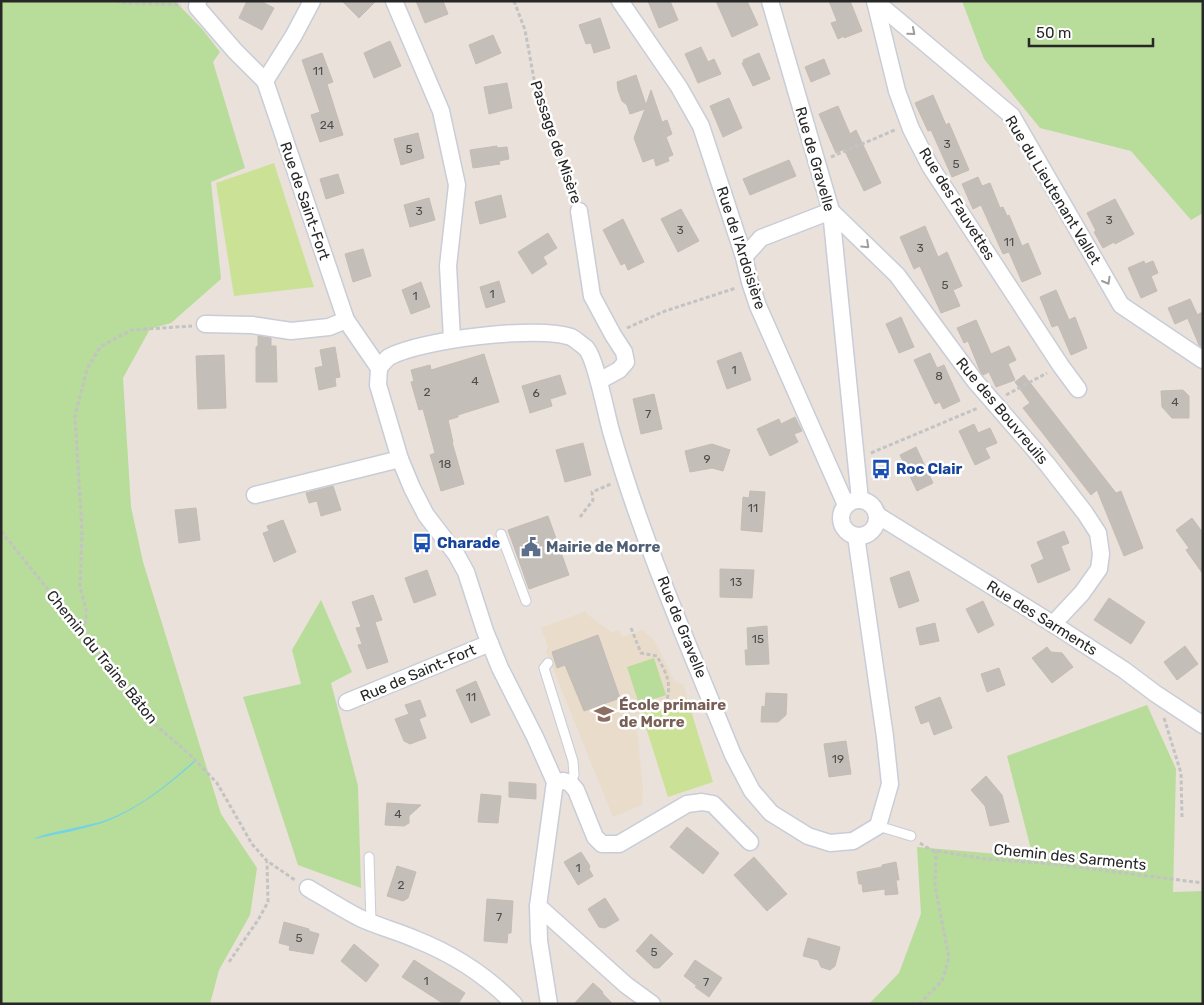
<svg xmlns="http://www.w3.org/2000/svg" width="1204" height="1005" font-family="Rubik,sans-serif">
  <rect width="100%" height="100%" fill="#e9e1da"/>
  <!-- education -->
  <path fill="#eadcca" d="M586 611 587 614 612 633 619 630 622 637 643 630 655 641 674 681 684 685 687 698 633 716 637 730 643 789 642 805 613 817 546 651 548 646 541 628Z"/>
  <!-- green -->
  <g fill="#b8dc9a">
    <path d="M1 1H175L203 30 220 52 213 62 245 168 211 182 221 279 171 323 150 329 123 378 131 507 143 562 221 814 257 868 250 915 219 970 210 1004H1Z"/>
    <path d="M962 1H1203V213L1191 220 1131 151 1040 128 984 59Z"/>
    <path d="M321 600 352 672 331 683 358 786 361 888 298 865 243 697 301 684 292 650Z"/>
    <path d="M654 658 666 695 639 704 627 667Z"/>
    <path d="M1147 705 1176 769 1173 892 1203 891V1004H869L899 973 921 914 917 847 1033 857 1007 756Z"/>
  </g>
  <!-- pitch -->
  <g fill="#cbe296">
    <path d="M274 163 314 287 234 296 216 183Z"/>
    <path d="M687 698 713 782 668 797 641 712Z"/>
  </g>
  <!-- water -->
  <path fill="#74d3e4" d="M195 760 196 761C169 785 139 809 105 822 82 830 57 834 34 839 42 833 88 826 103 821 137 810 168 784 195 760Z"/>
  <!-- building -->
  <g fill="#c4beb9" stroke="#c4bcb4">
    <path d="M247 1H260L274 8 262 30 239 18Z"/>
    <path d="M342 1H376L359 18Z"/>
    <path d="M416 1H443L448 14 425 23Z"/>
    <path d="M648 1H670L678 20 659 28Z"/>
    <path d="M716 1H747L758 25 732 37Z"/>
    <path d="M829 1H850L862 31 844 38V36L838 39 831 23 837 21Z"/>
    <path d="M600 18 610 48 594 53 591 43 586 44 579 25Z"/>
    <path d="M493 35 501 53 476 64 469 45Z"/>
    <path d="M390 41 401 66 374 78 364 53Z"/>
    <path d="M701 47 708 62 714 59 721 74 698 83 685 54Z"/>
    <path d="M322 53 333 82 327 84 343 135 320 142 311 115 320 112 302 60Z"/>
    <path d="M759 53 770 79 753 86 742 63 744 62 743 60Z"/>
    <path d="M824 59 830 74 811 82 805 67Z"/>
    <path d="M636 75 646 105 651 90 662 122 667 120 672 134 666 137 673 155 668 157 669 161 656 166 654 158 643 162 634 138 645 109 630 114 627 105 622 101 618 90 617 82Z"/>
    <path d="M507 83 512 108 489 114 484 87Z"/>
    <path d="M933 95 946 125 949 123 969 170 952 177 931 130 928 131 915 103Z"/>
    <path d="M729 98 742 128 723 137 710 106Z"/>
    <path d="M838 106 850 134 856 130 881 183 864 191 844 149 836 153 819 114Z"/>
    <path d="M418 133 424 158 401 165 394 139Z"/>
    <path d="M497 146V148L507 147 509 159 499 161 500 164 473 168 470 150Z"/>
    <path d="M789 160 796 176 750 195 743 179Z"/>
    <path d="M338 174 344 193 326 199 320 179Z"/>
    <path d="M978 177 982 186 990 183 1000 208 1003 207 1007 216 1009 215 1022 246 1028 243 1041 274 1022 282 1009 252 1003 254 981 205 973 209 962 184Z"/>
    <path d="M501 195 506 217 480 224 475 202Z"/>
    <path d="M429 198 435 220 410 227 404 205Z"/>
    <path d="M1115 199 1134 234 1115 244 1114 242 1103 248 1094 232 1096 231 1087 213Z"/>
    <path d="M681 209 699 241 678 252 661 219Z"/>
    <path d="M623 219 644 262 628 270 625 263 621 265 603 230Z"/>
    <path d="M925 226 938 257 947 252 962 286 953 290 960 306 941 313 920 266 914 269 900 237Z"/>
    <path d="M548 233 557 248 543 257 547 264 532 274 518 252Z"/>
    <path d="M363 249 371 276 353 282 345 254Z"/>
    <path d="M1144 261 1145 264 1153 261 1158 273 1151 276 1157 291 1141 298 1128 268Z"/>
    <path d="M499 281 505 302 486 308 480 287Z"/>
    <path d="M421 282 430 307 411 314 402 290Z"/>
    <path d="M1056 290 1069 320 1075 317 1087 348 1071 355 1058 325 1052 327 1040 297Z"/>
    <path d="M1190 299 1197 314 1175 324 1168 308Z"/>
    <path d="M1203 312V348L1199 345 1188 319Z"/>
    <path d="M901 317 914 347 899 353 886 324Z"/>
    <path d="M976 320 991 354 1009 346 1016 360 1008 364 1015 380 996 387 989 372 983 375 981 373 968 341 964 343 957 328Z"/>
    <path d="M258 336 271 338V346H276L277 382H256V347L258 346Z"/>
    <path d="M335 347 340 377 335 378 336 386 319 390 315 368 323 366 320 350Z"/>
    <path d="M741 352 751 380 727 389 717 361Z"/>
    <path d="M930 353 937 368 944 365 960 401 943 409 940 402 935 404 914 360Z"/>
    <path d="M484 354 499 402 458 415V417L448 420 453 442H452L464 484 441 491 430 455 435 453 423 409 419 410 411 382 414 381 411 370 430 365 431 370Z"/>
    <path d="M224 355 226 408 198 409 196 356Z"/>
    <path d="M560 375 566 394 550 399 552 406 530 413 522 386Z"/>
    <path d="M1024 375 1116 493 1121 491 1143 548 1124 556 1097 490 1091 495 1023 408 1030 403 1015 382Z"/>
    <path d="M1183 390 1189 396V418H1172L1162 407 1161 391Z"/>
    <path d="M654 394 662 429 641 434 633 399Z"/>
    <path d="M795 417 802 431 794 434 798 442 770 456 757 429 779 419 781 424Z"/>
    <path d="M974 424 978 433 990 428 997 443 985 448 990 458 975 465 959 431Z"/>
    <path d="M583 443 591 475 565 482 556 450Z"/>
    <path d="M712 444 730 450 723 471 712 468 690 472 685 451Z"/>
    <path d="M916 447 933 483 917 491 900 455Z"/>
    <path d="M333 486 341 510 321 516 317 501 309 503 306 493Z"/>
    <path d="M750 491 765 492 762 532 741 530 743 497 749 498Z"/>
    <path d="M196 508 200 540 179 543 175 510Z"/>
    <path d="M548 516 569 575 529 589 508 530Z"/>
    <path d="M1192 518 1203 533V574L1186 550 1189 548 1176 530Z"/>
    <path d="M283 520 296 552 274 562 263 533 269 531 267 526Z"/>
    <path d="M1064 531 1069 543 1061 546 1070 570 1038 583 1031 565 1044 559 1037 542Z"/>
    <path d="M720 569 754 570 752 598 720 597Z"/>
    <path d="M427 570 436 595 414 603 405 578Z"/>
    <path d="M909 571 919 601 899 608 890 578Z"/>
    <path d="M373 595 382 620 375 622 388 662 367 669 358 645 362 644 356 628 361 627 352 602Z"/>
    <path d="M1109 598 1145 622 1131 644 1094 620Z"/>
    <path d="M983 601 994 625 978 633 966 609Z"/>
    <path d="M935 623 939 641 920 645 916 628Z"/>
    <path d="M767 626 769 664 746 665 745 650H748L747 628Z"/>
    <path d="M598 635 620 698 584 711 565 665 557 668 552 652Z"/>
    <path d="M1185 646 1198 664 1177 680 1164 662Z"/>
    <path d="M1047 647 1051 652 1062 653 1073 667 1052 683 1032 658Z"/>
    <path d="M999 668 1005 685 987 692 981 674Z"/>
    <path d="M476 681 490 715 471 723 456 690Z"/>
    <path d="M766 693 787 694 786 715 778 722H761L762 706 765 707Z"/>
    <path d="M940 697 952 728 934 735 929 721 921 724 915 707Z"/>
    <path d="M420 700 426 716 419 719 426 738 410 744 404 741 395 719 409 714 405 705Z"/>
    <path d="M846 741 851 774 829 777 824 744Z"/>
    <path d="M986 776 1002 795 1009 822 990 826 985 806 971 790Z"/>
    <path d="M509 782 536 784V799L509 797Z"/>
    <path d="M481 794 501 796 498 823 478 822Z"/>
    <path d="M387 803 421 805 409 816V823L404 826 385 825Z"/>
    <path d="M687 827 719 853 703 874 670 847Z"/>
    <path d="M581 852 590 866 589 869 593 876 578 885 564 862Z"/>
    <path d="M754 857 787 894 767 911 734 875Z"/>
    <path d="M896 862 899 880H896L898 894 885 895V889L863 892 862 884H859L857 872 882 867V865Z"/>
    <path d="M397 866 416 872 408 898 403 901 387 896Z"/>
    <path d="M605 898 619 920 605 928 599 927 588 909Z"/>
    <path d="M487 899 513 901 511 933H508L507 943 484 941Z"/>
    <path d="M284 922 309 929V931L319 934 313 954 289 950 290 946 279 943Z"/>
    <path d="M651 934 673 954 659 968H654L636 951Z"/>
    <path d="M808 938 840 947 835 966 830 970 821 967 818 960 803 956Z"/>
    <path d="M354 944 379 965 366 982 341 961Z"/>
    <path d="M414 960 465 993 458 1004H444L402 977Z"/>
    <path d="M695 960 722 978 709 997 695 987 697 986 684 976Z"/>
    <path d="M593 983 602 991 603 994 613 1004H574Z"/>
  </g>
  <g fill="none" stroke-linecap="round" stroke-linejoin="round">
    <defs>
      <g id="service">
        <path d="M501 534 526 601"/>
        <path d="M548 663 544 668 573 761 574 775 570 783"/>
        <path d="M878 826 911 836"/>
        <path d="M369 857 371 922"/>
      </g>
      <g id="minor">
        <path d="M198 1 197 7 235 51 265 81 346 320 379 368 378 385 400 459 412 488 426 515 456 554 466 572 485 631 500 668 535 737 555 782 538 906 539 941 549 1004"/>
        <path d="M394 1 441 111 457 185 448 266 452 339"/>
        <path d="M620 1 679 87 701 126 744 257 750 282 758 306 846 505"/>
        <path d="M770 1 831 211 860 500"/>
        <path d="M875 1 1012 116 1121 305 1203 360"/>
        <path d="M875 1 897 91 911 129 930 166 1061 366 1078 389"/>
        <path d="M265 81 294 35 312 1"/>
        <path d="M579 211 592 296 613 335 624 352 626 362 619 370 599 381"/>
        <path d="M744 257 761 238 831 211 897 275 975 381 1047 464 1085 513 1098 533 1101 554 1099 569 1082 593 1053 624"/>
        <path d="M205 324 252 325 291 331 329 327 346 320"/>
        <path d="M379 368C382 364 385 360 389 357 420 340 538 325 571 337 575 339 582 345 586 348 596 359 606 414 611 431 642 541 690 649 733 755L752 791 771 813 808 836 830 843 853 841 878 826 890 784 885 737 856 536"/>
        <path d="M255 495 400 459"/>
        <circle cx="859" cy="518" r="18"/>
        <path d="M877 515 1053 624 1124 670 1156 694 1203 725"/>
        <path d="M347 702 490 643"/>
        <path d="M555 782 564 781 570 783 576 790 595 837 602 844H619L687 804 702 802 713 804 750 842"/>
        <path d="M308 888C325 898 341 908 358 917 376 926 397 931 415 939 453 954 486 975 514 1004"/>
        <path d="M538 906 626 985 652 1004"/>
      </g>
    </defs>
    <!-- service casing -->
    <use href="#service" stroke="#c8cdd8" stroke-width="11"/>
    <!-- minor casing -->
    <use href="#minor" stroke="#c8cdd8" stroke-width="19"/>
    <!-- path -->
    <g stroke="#c3c3c3" stroke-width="3" stroke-dasharray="4 2.5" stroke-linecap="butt">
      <path d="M116 1 123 3 181 5"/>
      <path d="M514 1 525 30 534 79 549 131 576 196"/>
      <path d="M831 157 895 130"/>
      <path d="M627 328 665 311 736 288"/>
      <path d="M1006 395 1047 373"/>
      <path d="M871 453 978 408"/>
      <path d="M580 517 593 500 592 492 611 484"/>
      <path d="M1 531 90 642 149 719 188 753 217 783 252 844 267 861 295 880"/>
      <path d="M631 628 641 653 657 656C667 675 672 682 666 704"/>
      <path d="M82 631 86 619V609L80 587 82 531 75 416 87 369 101 346 132 330 192 326"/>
      <path d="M1164 718 1181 773 1182 817"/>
      <path d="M920 843 931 850 985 859 1053 864 1203 883"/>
      <path d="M229 962 258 920 268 902 267 862"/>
      <path d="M919 1004 942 981 949 958 935 886 936 851"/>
    </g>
    <!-- service -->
    <use href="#service" stroke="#fff" stroke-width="9"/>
    <!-- minor -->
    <use href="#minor" stroke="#fff" stroke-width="16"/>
  </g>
  <!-- one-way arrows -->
  <defs><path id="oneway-chevron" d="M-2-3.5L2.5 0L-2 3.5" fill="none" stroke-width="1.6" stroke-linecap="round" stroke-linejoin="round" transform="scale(1.25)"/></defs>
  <g stroke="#9e9e9e">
    <use href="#oneway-chevron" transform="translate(912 32) rotate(40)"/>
    <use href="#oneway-chevron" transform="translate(866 245) rotate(43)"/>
    <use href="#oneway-chevron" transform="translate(1107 281) rotate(60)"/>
  </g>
  <!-- icons -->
  <defs>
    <symbol id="bus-bare" viewBox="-9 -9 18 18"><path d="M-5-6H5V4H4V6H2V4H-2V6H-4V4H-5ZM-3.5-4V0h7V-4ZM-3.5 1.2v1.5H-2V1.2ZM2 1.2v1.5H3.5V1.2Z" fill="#1a4fb4" stroke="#fff" stroke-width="2.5" paint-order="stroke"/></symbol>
    <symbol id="civic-bare" viewBox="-9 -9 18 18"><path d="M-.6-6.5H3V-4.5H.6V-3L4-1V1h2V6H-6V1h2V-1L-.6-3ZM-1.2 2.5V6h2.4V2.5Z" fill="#5c6f8a" stroke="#fff" stroke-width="2.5" paint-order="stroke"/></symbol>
    <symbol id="school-bare" viewBox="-9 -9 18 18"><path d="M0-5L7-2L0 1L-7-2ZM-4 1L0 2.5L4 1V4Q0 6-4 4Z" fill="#8d6e63" stroke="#fff" stroke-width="2.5" paint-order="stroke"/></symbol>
  </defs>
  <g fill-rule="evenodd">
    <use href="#bus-bare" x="867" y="455" width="28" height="28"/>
    <use href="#bus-bare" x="408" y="529" width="28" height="28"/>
    <use href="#civic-bare" x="517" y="533" width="28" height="28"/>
    <use href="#school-bare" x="590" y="700" width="28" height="28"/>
  </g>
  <g text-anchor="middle" stroke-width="5" stroke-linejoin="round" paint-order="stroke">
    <!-- number labels -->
    <g font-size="12" fill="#4e4d4c">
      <text x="318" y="75">11</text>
      <text x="327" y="129">24</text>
      <text x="947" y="148">3</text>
      <text x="409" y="153">5</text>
      <text x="956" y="168">5</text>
      <text x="419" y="215">3</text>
      <text x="1109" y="224">3</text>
      <text x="680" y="234">3</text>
      <text x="1009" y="246">11</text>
      <text x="920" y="252">3</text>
      <text x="945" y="289">5</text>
      <text x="492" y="298">1</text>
      <text x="415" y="300">1</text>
      <text x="734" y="374">1</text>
      <text x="939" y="380">8</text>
      <text x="475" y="385">4</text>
      <text x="427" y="396">2</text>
      <text x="536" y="397">6</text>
      <text x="1175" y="406">4</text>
      <text x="648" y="418">7</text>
      <text x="707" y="463">9</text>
      <text x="445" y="468">18</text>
      <text x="753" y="512">11</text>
      <text x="736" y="586">13</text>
      <text x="758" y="643">15</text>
      <text x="471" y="701">11</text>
      <text x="838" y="763">19</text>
      <text x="398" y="818">4</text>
      <text x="578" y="872">1</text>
      <text x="401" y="889">2</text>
      <text x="499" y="921">7</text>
      <text x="299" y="942">5</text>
      <text x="654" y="956">5</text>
      <text x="426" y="985">1</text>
      <text x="706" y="986">7</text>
    </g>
    <!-- street labels -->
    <g font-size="15" fill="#272727" stroke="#fff">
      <text transform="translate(556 142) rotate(71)" y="5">Passage de Misère</text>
      <text transform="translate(815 159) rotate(74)" y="5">Rue de Gravelle</text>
      <text transform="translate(1053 190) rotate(59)" y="5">Rue du Lieutenant Vallet</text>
      <text transform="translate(305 201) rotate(71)" y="5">Rue de Saint-Fort</text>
      <text transform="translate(957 204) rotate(58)" y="5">Rue des Fauvettes</text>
      <text transform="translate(741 248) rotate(72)" y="5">Rue de l'Ardoisière</text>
      <text transform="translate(1002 411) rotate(50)" y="5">Rue des Bouvreuils</text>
      <text transform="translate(1042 618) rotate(32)" y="5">Rue des Sarments</text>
      <text transform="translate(682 627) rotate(68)" y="5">Rue de Gravelle</text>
      <text transform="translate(102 657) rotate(51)" y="5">Chemin du Traine Bâton</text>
      <text transform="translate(418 673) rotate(-23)" y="5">Rue de Saint-Fort</text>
      <text transform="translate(1070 857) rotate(6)" y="5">Chemin des Sarments</text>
    </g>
    <!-- transit labels -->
    <g font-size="15" font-weight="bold" fill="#164399" stroke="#fff" text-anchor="start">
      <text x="896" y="474">Roc Clair</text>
      <text x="437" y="548">Charade</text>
    </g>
    <!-- service labels -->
    <g font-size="15" font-weight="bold" fill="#4e5e75" stroke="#fff" text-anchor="start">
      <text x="546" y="552">Mairie de Morre</text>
    </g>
    <!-- education labels -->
    <g font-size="15" font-weight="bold" fill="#785e54" stroke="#fff" text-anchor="start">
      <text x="619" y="710">École primaire<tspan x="619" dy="17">de Morre</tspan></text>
    </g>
  </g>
  <!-- border -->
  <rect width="1204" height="1005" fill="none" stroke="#272727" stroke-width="5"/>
  <!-- scale -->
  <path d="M1029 38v8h124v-8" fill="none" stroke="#272727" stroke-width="2.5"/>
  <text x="1036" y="38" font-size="15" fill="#272727" stroke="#ffffff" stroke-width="4" paint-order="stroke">50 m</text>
</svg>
